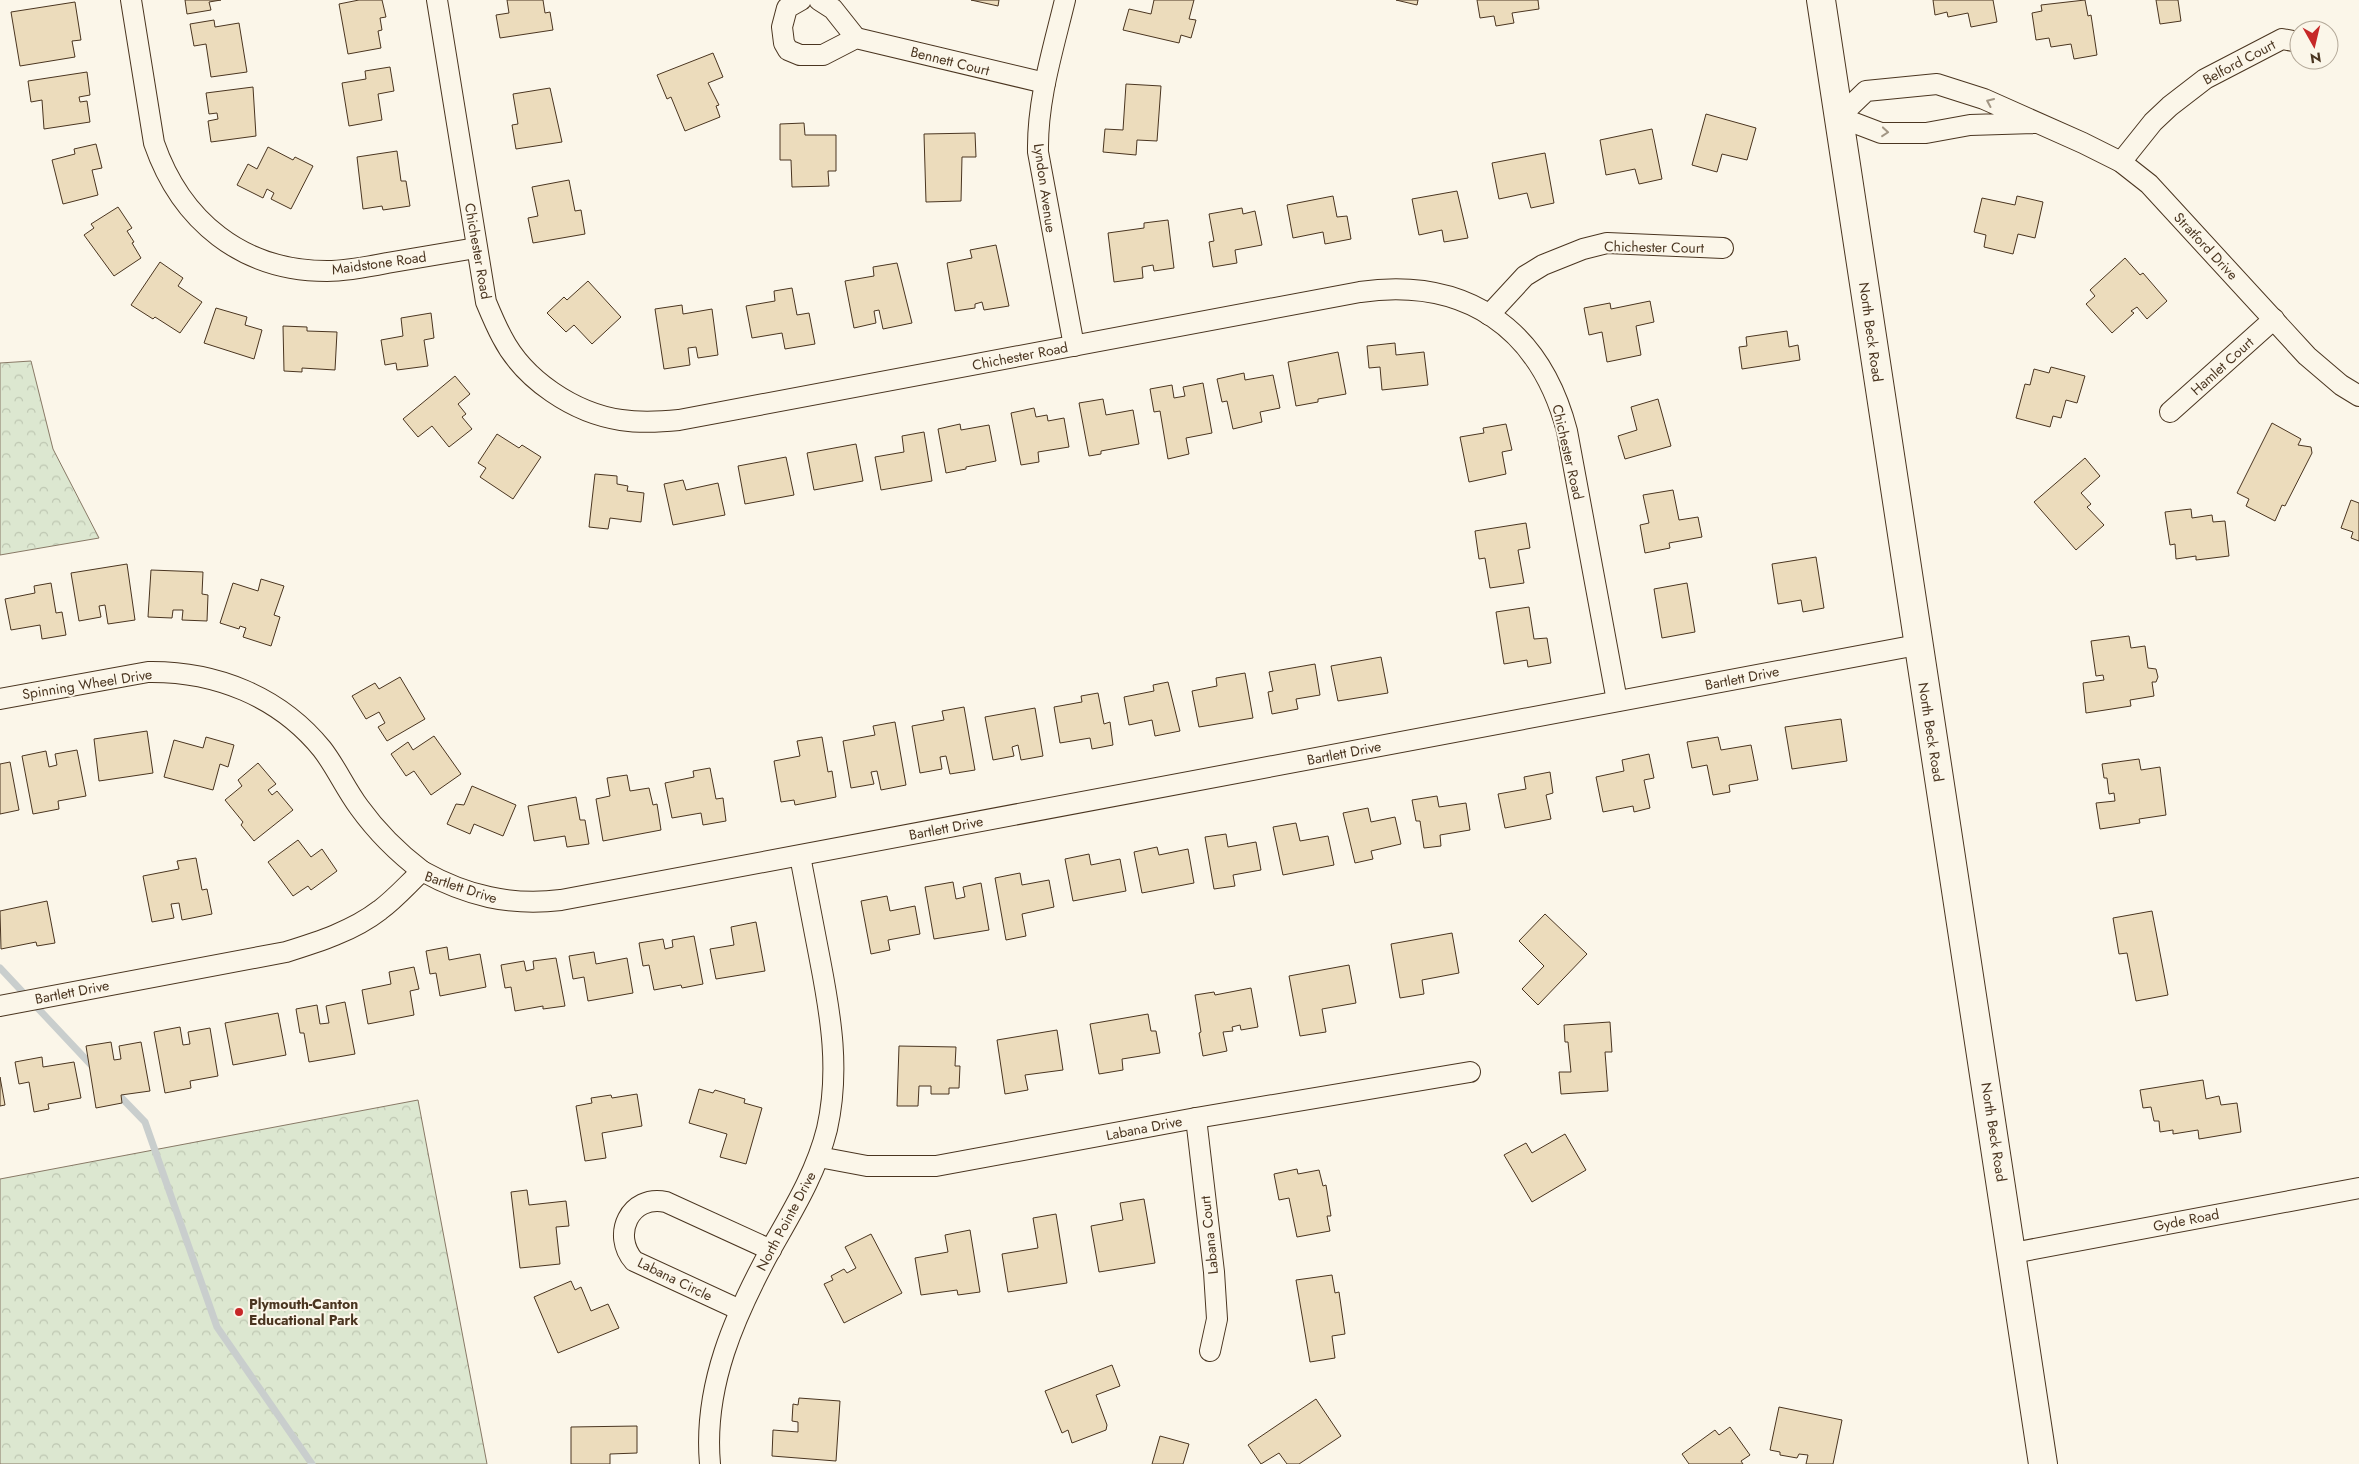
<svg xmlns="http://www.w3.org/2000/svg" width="2359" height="1464" font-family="Jost,sans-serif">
  <defs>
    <pattern id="forest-crowns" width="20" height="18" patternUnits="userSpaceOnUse" patternTransform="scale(1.25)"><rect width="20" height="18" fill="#dce7d0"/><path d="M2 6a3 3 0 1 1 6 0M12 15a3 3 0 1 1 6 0" fill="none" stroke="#bec7b2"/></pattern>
  </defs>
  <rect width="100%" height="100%" fill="#fbf6e9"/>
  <!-- forest -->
  <g fill="url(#forest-crowns)" stroke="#887966">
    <path d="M31 361 53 449 99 538 0 555V363Z"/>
    <path d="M418 1100 487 1464H0V1179Z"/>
  </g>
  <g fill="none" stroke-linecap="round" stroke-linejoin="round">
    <!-- stream -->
    <g stroke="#c9cecd" stroke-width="7">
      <path d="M0 968 94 1068"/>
      <path d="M115 1091 145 1122 217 1327 312 1464"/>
    </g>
  </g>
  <!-- building -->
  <g fill="#ecdcbc" stroke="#4a3520">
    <path d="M185 0H221L209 2 211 10 187 14Z"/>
    <path d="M359 0H382L386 17 380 18 382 30 378 31 381 48 348 54 339 4Z"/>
    <path d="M507 0H543L545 13 550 12 553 30 500 38 496 15 509 13Z"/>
    <path d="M971 0H999L998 6Z"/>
    <path d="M1154 0H1194L1189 19 1196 20 1191 38 1181 35 1179 43 1123 30 1129 9 1151 14Z"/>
    <path d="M1396 0H1418L1417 5Z"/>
    <path d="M1477 0H1538L1539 9 1512 13 1514 23 1496 26 1494 16 1480 18Z"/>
    <path d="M1933 0H1993L1997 22 1971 27 1968 13 1948 17 1947 12 1935 15Z"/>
    <path d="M2085 0 2088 16 2091 15 2097 55 2074 59 2071 44 2051 47 2049 38 2036 40 2032 13 2042 11 2041 5Z"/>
    <path d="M2156 0H2178L2181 21 2160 24Z"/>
    <path d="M75 2 81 40 72 41 75 57 20 66 11 12Z"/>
    <path d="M214 20 215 27 239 23 247 72 211 77 206 44 194 46 190 24Z"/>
    <path d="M713 53 723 77 708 83 719 105 716 106 720 117 685 131 671 97 667 99 657 75Z"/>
    <path d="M390 67 394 91 378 94 382 120 349 126 342 83 366 79 365 71Z"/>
    <path d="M87 72 90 95 79 97 80 102 87 101 90 122 44 129 42 100 31 102 28 81Z"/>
    <path d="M1126 84 1161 86 1157 141 1137 140 1136 155 1103 152 1105 129 1123 130Z"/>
    <path d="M253 87 256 136 211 142 208 121 218 119 217 113 209 114 206 93Z"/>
    <path d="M550 88 562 142 516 149 512 125 518 124 513 94Z"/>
    <path d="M1706 114 1756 128 1747 160 1722 154 1717 172 1692 165Z"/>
    <path d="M804 123 805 135H836V171H828L829 186 792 187 791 160H780V124Z"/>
    <path d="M1652 129 1662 179 1639 184 1635 169 1606 175 1600 140Z"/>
    <path d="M975 133 976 157H962L961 201 926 202 924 134Z"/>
    <path d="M96 144 102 168 92 170 98 195 63 204 52 160 75 154 74 149Z"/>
    <path d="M268 147 293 160 295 157 313 166 291 209 271 199 274 193 267 189 263 198 237 185 248 164 257 169Z"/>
    <path d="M397 151 401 181H406L410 206 383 210 382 206 363 209 357 157Z"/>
    <path d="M1545 153 1554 203 1531 208 1527 193 1499 199 1492 163Z"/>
    <path d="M569 180 575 211 581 210 585 234 533 243 528 218 538 216 532 187Z"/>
    <path d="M1457 191 1468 238 1444 242 1442 230 1419 235 1412 199Z"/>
    <path d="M1333 196 1337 217 1347 216 1351 239 1325 244 1323 232 1293 238 1287 205Z"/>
    <path d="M2017 196 2043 202 2035 238 2018 234 2013 254 1984 247 1986 235 1974 232 1982 198 2015 205Z"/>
    <path d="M118 207 132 228 127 231 134 242 132 243 141 258 114 276 84 235 94 228 91 224Z"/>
    <path d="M1242 208 1243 214 1255 211 1262 245 1235 250 1237 263 1213 267 1209 242 1214 241 1209 214Z"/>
    <path d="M1168 220 1174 268 1154 271 1153 265 1142 267 1143 278 1114 282 1108 233 1144 228V223Z"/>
    <path d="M996 245 1009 306 984 310 982 302 975 304V308L955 311 947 263 972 258 970 250Z"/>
    <path d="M2125 258 2140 275 2143 273 2167 301 2147 319 2137 307 2131 311 2134 313 2112 333 2086 304 2095 296 2090 290Z"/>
    <path d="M160 262 183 278 178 286 202 302 180 333 155 317 153 319 131 305Z"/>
    <path d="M897 263 912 323 883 329 879 310 874 311 876 323 854 328 845 281 874 276 873 267Z"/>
    <path d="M588 281 621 317 592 344 574 325 566 332 547 313 564 297 567 300Z"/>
    <path d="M792 288 797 315 809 313 815 344 785 349 782 333 752 338 746 306 775 301 774 291Z"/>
    <path d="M1650 301 1654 322 1636 326 1641 355 1607 362 1602 332 1589 335 1584 308 1610 303 1611 309Z"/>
    <path d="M682 305 683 314 712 309 718 355 698 358 696 347 688 348 690 365 664 369 655 309Z"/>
    <path d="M216 308 247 317 245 325 262 330 254 359 204 343Z"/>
    <path d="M431 313 434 338 424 340 428 366 397 370 396 363 385 365 381 340 403 336 401 318Z"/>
    <path d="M283 326 307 327V331L337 332 335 370 302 368V372L284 371Z"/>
    <path d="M1787 331 1789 347 1798 345 1800 360 1742 369 1739 347 1747 346 1746 337Z"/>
    <path d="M1395 343 1396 355 1424 352 1428 385 1382 390 1380 367 1369 368 1367 346Z"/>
    <path d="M1338 352 1346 394 1318 399V402L1296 406 1288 362Z"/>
    <path d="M2051 367 2085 376 2077 403 2066 400 2061 418 2053 416 2050 427 2016 418 2025 384 2030 385 2034 369 2049 373Z"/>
    <path d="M1244 373 1245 380 1273 375 1280 408 1260 412 1262 422 1233 429 1227 401 1222 402 1217 379Z"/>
    <path d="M455 376 470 394 458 404 466 414 462 417 472 429 449 447 432 426 418 437 403 419Z"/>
    <path d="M1203 383 1212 433 1186 438 1189 454 1168 459 1160 411 1154 412 1150 389 1172 385 1174 398 1185 396 1183 387Z"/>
    <path d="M1103 399 1106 415 1133 410 1139 444 1101 451V454L1089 456 1079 403Z"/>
    <path d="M1658 399 1671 446 1625 459 1618 436 1637 430 1631 407Z"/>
    <path d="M1034 408 1036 417 1047 415 1048 421 1064 418 1069 447 1038 452 1039 462 1021 465 1011 413Z"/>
    <path d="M2272 423 2301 439 2298 445 2311 447 2312 453 2285 506 2282 505 2275 521 2246 506 2249 499 2237 493Z"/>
    <path d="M960 424 961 430 989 425 996 461 966 467V469L946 473 938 429Z"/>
    <path d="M1506 424 1512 450 1502 452 1506 474 1469 482 1460 437 1484 433 1483 428Z"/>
    <path d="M924 432 932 481 881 490 875 457 904 452 902 436Z"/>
    <path d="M497 434 519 448 522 445 541 457 513 499 480 477 486 468 478 463Z"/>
    <path d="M856 444 863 481 814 490 807 453Z"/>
    <path d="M786 457 794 495 745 504 738 466Z"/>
    <path d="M2085 458 2100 476 2081 493 2091 504 2087 507 2104 525 2076 550 2034 502Z"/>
    <path d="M595 474 617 476V484L628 486 627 491 644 493 641 522 610 518 608 529 589 527Z"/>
    <path d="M683 480 686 490 718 483 725 515 673 525 664 484Z"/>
    <path d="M1673 490 1679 520 1698 517 1702 537 1669 543 1670 548 1645 553 1640 525 1649 523 1643 495Z"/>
    <path d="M2351 500 2359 503V541L2351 538 2353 532 2341 528Z"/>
    <path d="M2191 509 2192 518 2212 515 2213 522 2225 521 2229 556 2196 560V556L2176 559 2175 544 2170 545 2165 512Z"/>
    <path d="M1526 523 1530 548 1518 550 1524 583 1490 588 1485 558 1479 559 1475 531Z"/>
    <path d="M1816 557 1824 608 1803 612 1801 600 1778 604 1772 564Z"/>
    <path d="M127 564 135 620 108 624 105 605 99 606 101 617 79 621 71 573Z"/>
    <path d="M151 570 203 572 202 594 208 595 207 621 182 620 183 610H173L172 618 148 617Z"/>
    <path d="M261 579 284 586 274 615 280 617 271 646 243 637 246 628 240 626 239 629 220 623 233 583 258 591Z"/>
    <path d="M51 583 56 613 62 612 66 635 42 639 40 625 11 630 5 599 35 593 34 586Z"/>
    <path d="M1687 583 1695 632 1662 638 1654 589Z"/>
    <path d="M1529 607 1534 639 1547 638 1551 663 1528 667 1527 660 1504 664 1496 612Z"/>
    <path d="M2129 636 2131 648 2145 646 2148 668 2156 669 2158 677 2156 682H2152L2154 696 2130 700 2131 706 2086 713 2083 683 2104 680 2103 675 2096 676 2091 641Z"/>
    <path d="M1381 657 1388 693 1338 701 1331 666Z"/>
    <path d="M1315 664 1320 695 1296 699 1298 709 1272 714 1268 692 1273 691 1269 672Z"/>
    <path d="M1245 673 1253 718 1199 727 1192 691 1217 686 1216 678Z"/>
    <path d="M400 677 425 719 387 741 378 727 385 723 379 712 366 719 352 696 375 683 379 689Z"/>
    <path d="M1168 682 1180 731 1155 736 1152 720 1129 725 1124 697 1154 691 1153 685Z"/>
    <path d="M1098 693 1104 724 1110 722 1113 745 1092 749 1090 738 1060 743 1054 707 1082 702 1081 696Z"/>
    <path d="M964 707 975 770 950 774 946 756 940 757 942 769 920 773 912 726 944 720 942 711Z"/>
    <path d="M1035 708 1043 756 1021 760 1018 745 1012 747 1014 756 993 760 985 717Z"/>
    <path d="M1841 719 1847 761 1792 769 1785 727Z"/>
    <path d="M895 722 906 785 881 790 877 771 871 772 874 784 851 788 843 741 875 735 873 726Z"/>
    <path d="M147 731 153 773 99 781 94 739Z"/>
    <path d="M434 736 461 774 431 795 414 771 406 776 391 754 408 742 413 750Z"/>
    <path d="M206 737 234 745 228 767 220 764 213 790 164 777 174 740 203 748Z"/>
    <path d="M822 737 828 772 832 771 836 797 795 805 794 800 781 802 774 761 800 756 797 741Z"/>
    <path d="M1718 737 1721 750 1751 745 1758 780 1729 785 1730 792 1713 795 1707 765 1692 768 1687 742Z"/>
    <path d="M77 750 86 796 58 801 59 809 33 814 22 756 46 751 49 767 57 765 55 754Z"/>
    <path d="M1649 754 1654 778 1644 780 1650 808 1634 812 1633 806 1603 812 1596 777 1624 771 1622 760Z"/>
    <path d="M2139 759 2141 770 2160 767 2166 815 2139 819 2140 823 2100 829 2096 803 2115 801 2114 793 2109 794 2107 778H2104L2102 764Z"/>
    <path d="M10 762 19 810 0 814V764Z"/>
    <path d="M258 763 276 784 268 790 272 795 277 791 293 810 254 841 241 825 243 822 225 800 242 786 238 780Z"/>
    <path d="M710 768 716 799 723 798 726 821 703 825 701 813 672 818 665 783 694 777 693 771Z"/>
    <path d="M1550 772 1553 793 1546 795 1551 819 1505 828 1498 794 1526 789 1524 777Z"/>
    <path d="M627 775 630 791 649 788 653 805 657 804 661 830 603 841 596 799 610 796 607 778Z"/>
    <path d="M472 786 516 805 503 836 474 824 470 834 447 824 456 804 464 805Z"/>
    <path d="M1437 796 1439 807 1466 803 1470 830 1440 835 1441 846 1424 848 1420 821H1416L1412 800Z"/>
    <path d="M576 797 580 820H585L589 844 567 847 565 836 534 841 528 806Z"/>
    <path d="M1368 808 1371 822 1395 817 1401 844 1371 851 1373 859 1355 863 1343 813Z"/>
    <path d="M1296 823 1300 841 1328 836 1334 865 1283 875 1273 827Z"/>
    <path d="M1226 834 1228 847 1256 842 1261 870 1233 875 1235 886 1214 889 1205 837Z"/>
    <path d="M298 840 311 857 322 849 337 871 311 890 308 886 293 896 268 862Z"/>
    <path d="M1157 847 1159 855 1188 849 1194 883 1142 893 1134 852Z"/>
    <path d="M1089 854 1091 865 1120 859 1126 891 1073 901 1065 859Z"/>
    <path d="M196 858 202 890 207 889 212 914 182 920 179 903 171 904 174 918 152 922 143 876 179 869 177 861Z"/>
    <path d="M1020 873 1022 885 1049 880 1054 907 1022 914 1026 936 1006 940 995 878Z"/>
    <path d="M953 882 956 899 965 897 963 887 981 883 989 930 934 939 925 887Z"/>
    <path d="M887 896 890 911 915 906 920 934 888 940 890 950 871 954 861 901Z"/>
    <path d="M47 901 55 943 37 946 36 942 1 949 0 911Z"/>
    <path d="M2152 911 2168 995 2136 1001 2127 953 2119 954 2113 918Z"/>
    <path d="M1545 914 1587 954 1538 1005 1522 989 1544 966 1519 941Z"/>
    <path d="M756 922 765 971 716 979 710 949 734 945 731 927Z"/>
    <path d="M1452 933 1459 973 1422 980 1424 994 1400 998 1391 944Z"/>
    <path d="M694 936 703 984 682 988 681 985 654 990 649 965 643 966 639 943 663 939 665 949 673 947 672 940Z"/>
    <path d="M447 947 449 960 480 954 486 987 440 996 436 973 430 974 426 951Z"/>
    <path d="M594 952 596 964 627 958 633 993 588 1001 584 977 573 979 569 956Z"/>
    <path d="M556 958 565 1006 543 1009V1006L515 1011 511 987 505 988 501 965 524 961 526 971 534 969 533 961Z"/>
    <path d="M1349 965 1356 1003 1322 1009 1326 1032 1300 1036 1289 976Z"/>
    <path d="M414 967 419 989 410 991 414 1015 368 1024 362 990 391 984 389 972Z"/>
    <path d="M1251 988 1258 1027 1241 1030 1240 1025 1232 1027 1233 1031 1223 1032 1227 1051 1203 1056 1199 1033 1201 1032 1195 995 1214 992 1215 995Z"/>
    <path d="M345 1002 355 1054 309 1062 304 1033H300L296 1009 317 1005 320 1024 329 1023 326 1006Z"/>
    <path d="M278 1013 286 1055 233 1065 225 1023Z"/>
    <path d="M1148 1014 1151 1031H1156L1160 1053 1122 1059 1123 1070 1099 1074 1090 1024Z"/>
    <path d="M1610 1022 1612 1052H1605L1608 1091 1561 1094 1559 1072H1571L1568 1042H1565L1564 1025Z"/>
    <path d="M180 1027 183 1045 190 1044 188 1032 210 1028 218 1076 190 1081 191 1088 165 1093 154 1032Z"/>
    <path d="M1057 1030 1063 1070 1025 1075 1028 1090 1005 1094 997 1040Z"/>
    <path d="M111 1042 114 1060 121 1059 119 1046 141 1042 150 1091 121 1095 122 1103 96 1108 86 1046Z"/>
    <path d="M899 1046 956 1047 955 1066H960L959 1088H949V1094H931V1086H919L918 1106H897Z"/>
    <path d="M42 1057 43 1067 74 1062 81 1098 48 1104 49 1109 34 1112 29 1082 19 1084 15 1062Z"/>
    <path d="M0 1077 5 1105 0 1106Z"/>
    <path d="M2203 1080 2206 1099 2219 1096 2221 1105 2237 1103 2241 1132 2199 1139 2198 1130 2173 1134V1130L2160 1132 2159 1121H2154L2151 1107 2143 1108 2140 1090Z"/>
    <path d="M699 1089 713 1093 715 1090 745 1099 744 1103 762 1108 746 1164 720 1157 727 1134 689 1123Z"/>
    <path d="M637 1094 642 1126 602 1133 606 1158 585 1161 576 1106 592 1103 591 1098 611 1095 612 1098Z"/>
    <path d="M1565 1134 1586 1170 1532 1202 1504 1155 1526 1143 1532 1153Z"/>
    <path d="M1297 1169 1298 1174 1319 1170 1323 1186 1326 1185 1331 1216H1327L1330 1231 1297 1237 1289 1198 1279 1200 1274 1174Z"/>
    <path d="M527 1190 529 1205 566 1201 569 1226 556 1227 560 1264 520 1268 511 1192Z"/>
    <path d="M1144 1199 1155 1263 1099 1272 1091 1226 1123 1220 1120 1203Z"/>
    <path d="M1056 1214 1067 1283 1008 1292 1002 1254 1038 1248 1033 1218Z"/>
    <path d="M970 1230 980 1292 958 1295 957 1290 921 1295 915 1258 948 1252 945 1235Z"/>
    <path d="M871 1234 902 1293 844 1323 824 1284 833 1280 831 1276 844 1269 847 1273 856 1268 845 1247Z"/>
    <path d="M1332 1275 1335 1293 1339 1292 1345 1334 1332 1336 1335 1358 1310 1362 1296 1280Z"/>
    <path d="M571 1281 575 1290 581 1287 591 1311 608 1304 619 1328 558 1353 534 1297Z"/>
    <path d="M1112 1365 1120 1386 1096 1395 1107 1425 1106 1430 1072 1443 1068 1430 1062 1433 1045 1391Z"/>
    <path d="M799 1398 840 1401 836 1461 772 1456 773 1430 798 1432V1422L792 1421 793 1404 798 1405Z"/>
    <path d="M1316 1399 1341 1436 1299 1464H1287L1279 1453 1261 1464 1248 1445Z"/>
    <path d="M1779 1407 1842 1420 1833 1464H1806L1808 1455 1799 1454 1797 1458 1780 1455V1452L1770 1450Z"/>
    <path d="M637 1426V1453L610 1454V1464H571V1427Z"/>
    <path d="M1730 1427 1750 1455 1741 1461 1743 1464H1689L1682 1454 1715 1430 1719 1435Z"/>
    <path d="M1160 1436 1189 1444 1183 1464H1152Z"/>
  </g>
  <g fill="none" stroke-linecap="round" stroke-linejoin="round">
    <defs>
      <g id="street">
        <path d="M131 0 154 143C181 221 242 271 327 271 347 271 367 267 387 263 417 258 447 253 476 248"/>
        <path d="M437 0 486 302C491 314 496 326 502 337 524 380 574 413 621 420 641 423 659 422 679 420L1360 292C1466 277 1540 328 1567 431L1617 701"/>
        <path d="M801 0 787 8 782 27 784 43 788 50 800 55H823L856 38 1045 83"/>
        <path d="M819 0 833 9 856 38"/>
        <path d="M1065 0C1053 50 1037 100 1038 152L1074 346"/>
        <path d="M2035 123 1970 125 1926 133H1881L1839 117 1866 91 1937 84 1984 99 2083 143 2121 162 2149 184 2307 356 2341 385 2359 396"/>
        <path d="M2121 162 2153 122 2170 106 2205 79 2282 39 2299 42"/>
        <path d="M1489 315 1525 276 1543 265 1583 249 1607 243 1723 248"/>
        <path d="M2170 412 2274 319"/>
        <path d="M0 699 148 672C215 671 279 696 322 749 336 767 345 788 359 807 377 832 397 852 422 871"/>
        <path d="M0 1006 286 952C318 942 353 931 380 910 395 899 408 884 422 871 467 896 510 906 561 900L1917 645"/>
        <path d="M1196 1118 1214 1272 1217 1319 1210 1351"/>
        <path d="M819 1157 867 1166H936L1196 1118 1470 1072"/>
        <path d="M2013 1253 2359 1188"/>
        <path d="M740 1310 634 1261C611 1235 630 1194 666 1202L771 1250"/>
        <path d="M710 1464C703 1386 735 1315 771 1249 793 1210 816 1173 827 1129 840 1071 831 1017 820 960 813 925 807 891 800 856"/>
      </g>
      <path id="secondary" d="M1821 0 2043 1464"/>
    </defs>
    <!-- street casing -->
    <use href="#street" stroke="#4a3520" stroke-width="22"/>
    <!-- secondary casing -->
    <use href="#secondary" stroke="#4a3520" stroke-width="30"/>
    <!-- street -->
    <use href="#street" stroke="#fbf6e9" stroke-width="20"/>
    <!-- secondary -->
    <use href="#secondary" stroke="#fbf6e9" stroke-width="28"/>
  </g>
  <!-- one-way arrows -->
  <defs><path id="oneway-chevron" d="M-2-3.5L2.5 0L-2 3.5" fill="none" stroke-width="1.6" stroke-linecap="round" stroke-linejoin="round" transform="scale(1.25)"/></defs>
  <g stroke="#a29684">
    <use href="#oneway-chevron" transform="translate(1990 102) rotate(-156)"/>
    <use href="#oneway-chevron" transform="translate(1885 132) rotate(5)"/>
  </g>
  <!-- markers -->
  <circle fill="#c62828" stroke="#fbf6e9" stroke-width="2" cx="239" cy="1312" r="5"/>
  <g text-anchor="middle" stroke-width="4" stroke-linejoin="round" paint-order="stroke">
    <!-- street labels -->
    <g font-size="14" fill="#4a3520" stroke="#fbf6e9">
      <text transform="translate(950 61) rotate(14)" y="5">Bennett Court</text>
      <text transform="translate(2239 62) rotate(-28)" y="5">Belford Court</text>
      <text transform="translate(1045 188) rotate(82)" y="5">Lyndon Avenue</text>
      <text transform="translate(2206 246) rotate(47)" y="5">Stratford Drive</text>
      <text transform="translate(1654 247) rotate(1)" y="5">Chichester Court</text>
      <text transform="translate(478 251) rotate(80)" y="5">Chichester Road</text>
      <text transform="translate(379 263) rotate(-8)" y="5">Maidstone Road</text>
      <text transform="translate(1871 332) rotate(82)" y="5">North Beck Road</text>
      <text transform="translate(1020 356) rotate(-11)" y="5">Chichester Road</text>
      <text transform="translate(2222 366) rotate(-42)" y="5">Hamlet Court</text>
      <text transform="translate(1568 452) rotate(77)" y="5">Chichester Road</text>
      <text transform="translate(1742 678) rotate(-11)" y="5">Bartlett Drive</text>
      <text transform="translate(87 684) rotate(-9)" y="5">Spinning Wheel Drive</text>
      <text transform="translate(1931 732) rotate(81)" y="5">North Beck Road</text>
      <text transform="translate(1344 753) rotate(-11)" y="5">Bartlett Drive</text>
      <text transform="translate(946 828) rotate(-11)" y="5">Bartlett Drive</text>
      <text transform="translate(461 887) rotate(18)" y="5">Bartlett Drive</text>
      <text transform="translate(72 992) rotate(-11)" y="5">Bartlett Drive</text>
      <text transform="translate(1144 1128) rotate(-11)" y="5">Labana Drive</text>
      <text transform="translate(1994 1132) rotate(81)" y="5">North Beck Road</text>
      <text transform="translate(2186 1220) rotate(-11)" y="5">Gyde Road</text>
      <text transform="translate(786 1221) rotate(-62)" y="5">North Pointe Drive</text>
      <text transform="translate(1209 1235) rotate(-96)" y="5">Labana Court</text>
      <text transform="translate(675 1279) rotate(26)" y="5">Labana Circle</text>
    </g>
    <!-- poi labels -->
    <g font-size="14" font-weight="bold" fill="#4a3520" stroke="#fbf6e9" text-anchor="start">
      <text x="249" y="1309">Plymouth-Canton<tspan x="249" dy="16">Educational Park</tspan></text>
    </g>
  </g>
  <!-- north arrow -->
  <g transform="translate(2314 45) rotate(172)"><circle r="24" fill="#fbf6e9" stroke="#b4a999"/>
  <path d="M0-4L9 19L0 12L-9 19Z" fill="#c62828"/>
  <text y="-8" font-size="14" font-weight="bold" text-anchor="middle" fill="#4a3520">N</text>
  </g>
</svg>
